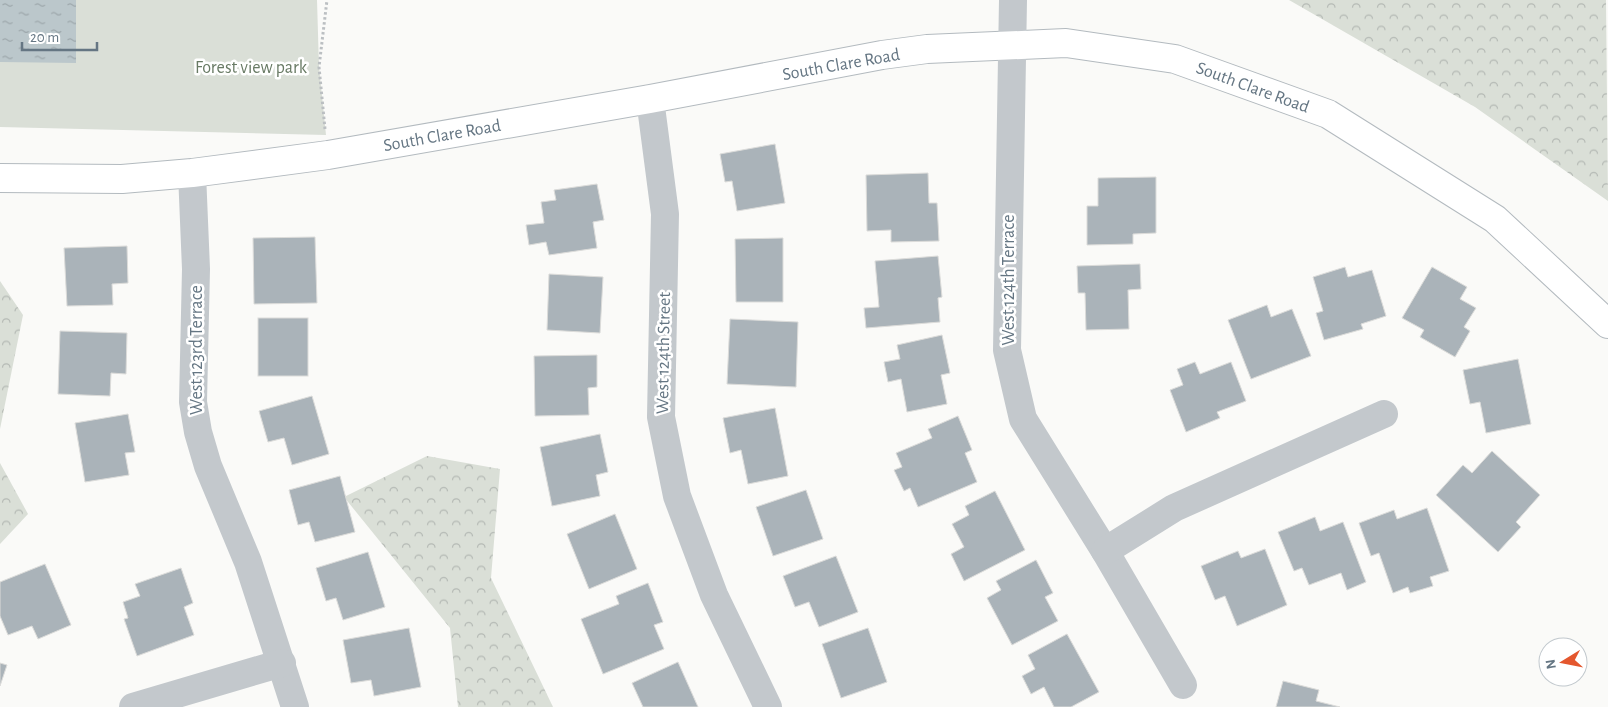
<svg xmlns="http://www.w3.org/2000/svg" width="1608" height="707" font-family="'Alegreya Sans',sans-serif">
  <defs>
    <pattern id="forest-crowns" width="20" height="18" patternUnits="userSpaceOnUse" patternTransform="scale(1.25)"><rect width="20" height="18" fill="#dadfd7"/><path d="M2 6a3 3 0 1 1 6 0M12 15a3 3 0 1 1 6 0" fill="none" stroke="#b4b9b4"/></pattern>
    <pattern id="water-ripples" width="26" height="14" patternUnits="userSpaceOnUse" patternTransform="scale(1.25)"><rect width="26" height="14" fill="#bbc7cb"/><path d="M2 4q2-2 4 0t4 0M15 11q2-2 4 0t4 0" fill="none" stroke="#9ca6aa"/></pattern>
  </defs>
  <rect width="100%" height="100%" fill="#fafaf8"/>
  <!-- green -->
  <path fill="#dadfd7" d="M0 0H317L319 67 326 135 0 127Z"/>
  <!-- forest -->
  <g fill="url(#forest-crowns)">
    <path d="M1289 0H1606L1608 201 1475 107Z"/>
    <path d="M0 281 23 315 0 429Z"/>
    <path d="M427 456 500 469 491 578 553 707H458L450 628 344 497Z"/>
    <path d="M0 463 28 514 0 544Z"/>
  </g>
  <!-- water -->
  <path fill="url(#water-ripples)" d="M0 0H76V63L0 62Z"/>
  <!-- building -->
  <g fill="#aab3b9" stroke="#dcdcda">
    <path d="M775 144 785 203 737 211 732 181 725 182 720 154Z"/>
    <path d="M928 173 929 203H937L939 241 891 242V230L867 231 866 175Z"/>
    <path d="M1156 177V233L1133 234V244L1087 245V206H1098V178Z"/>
    <path d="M597 184 604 220 593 222 597 248 549 255 546 242 529 245 526 225 544 223 541 202 556 200 554 190Z"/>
    <path d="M315 237 317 303 254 304 253 238Z"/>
    <path d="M783 238V302H736L735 239Z"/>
    <path d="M127 246 128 283 112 284 113 305 67 306 64 248Z"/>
    <path d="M938 256 942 297 938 298 940 322 866 328 864 308 879 307 875 261Z"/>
    <path d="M1140 264 1141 289 1128 290 1129 329 1086 330 1085 293H1078L1077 266Z"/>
    <path d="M1345 267 1348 277 1372 270 1386 316 1361 324 1363 329 1324 340 1316 313 1323 311 1313 277Z"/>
    <path d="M1432 267 1467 287 1460 299 1476 308 1464 327 1470 331 1455 357 1420 337 1424 330 1402 318Z"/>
    <path d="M549 274 603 277 600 333 547 330Z"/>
    <path d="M1267 305 1271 317 1292 309 1311 356 1251 379 1228 320Z"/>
    <rect x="258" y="318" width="50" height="58"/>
    <path d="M730 319 798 322 796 387 727 384Z"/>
    <path d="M60 331 127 333 126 374 111 373 110 396 58 394Z"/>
    <path d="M942 335 950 373 941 375 947 404 907 412 901 379 888 382 884 362 900 359 897 345Z"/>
    <path d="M597 355V387L588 388 589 415 535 416 534 356Z"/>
    <path d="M1518 359 1531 424 1486 433 1480 402 1470 404 1463 370Z"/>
    <path d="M1195 362 1200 374 1231 362 1246 401 1217 412 1220 418 1186 432 1170 390 1183 385 1177 369Z"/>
    <path d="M312 396 329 454 292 465 284 438 268 442 259 411Z"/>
    <path d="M775 408 788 476 748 484 741 450 730 453 723 418Z"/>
    <path d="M128 414 135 452 125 453 129 475 85 482 75 423Z"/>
    <path d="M958 416 972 450 965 453 977 482 918 507 910 488 904 491 894 470 902 467 896 453 932 438 928 429Z"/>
    <path d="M600 434 608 472 596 475 600 496 552 506 540 447Z"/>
    <path d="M1492 451 1540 495 1516 522 1521 527 1498 552 1436 495 1463 465 1472 473Z"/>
    <path d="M340 476 355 532 315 542 309 522 298 525 289 490Z"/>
    <path d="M806 490 823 539 773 556 756 507Z"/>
    <path d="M995 491 1025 550 964 581 951 554 964 547 952 524 969 515 965 506Z"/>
    <path d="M1427 508 1449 571 1430 577 1433 586 1410 593 1408 587 1393 593 1379 553 1371 556 1359 523 1394 510 1397 519Z"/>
    <path d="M615 514 637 569 589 589 567 534Z"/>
    <path d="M1315 517 1320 531 1343 522 1366 582 1347 590 1341 573 1309 585 1302 568 1294 571 1278 532Z"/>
    <path d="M1265 549 1287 605 1237 626 1225 596 1215 600 1201 566 1238 551 1241 558Z"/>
    <path d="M368 552 385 607 343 620 336 598 326 601 316 568Z"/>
    <path d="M836 556 858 612 819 627 809 602 795 607 783 576Z"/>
    <path d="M1036 560 1053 593 1045 597 1058 621 1012 645 987 598 1001 590 996 581Z"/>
    <path d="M45 564 71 625 38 639 32 626 8 635 0 616V582Z"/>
    <path d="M181 568 193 603 184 607 194 635 137 656 124 619 128 618 123 602 140 596 135 584Z"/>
    <path d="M648 583 663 622 654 625 664 649 603 674 581 619 619 604 616 596Z"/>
    <path d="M409 628 421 687 374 696 371 680 351 683 343 640Z"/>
    <path d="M868 628 887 682 841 698 822 644Z"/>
    <path d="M1067 634 1099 692 1071 707H1054L1044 687 1031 694 1022 676 1035 669 1028 655Z"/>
    <path d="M678 662 698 707H643L632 683Z"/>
    <path d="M0 663 7 665 0 686Z"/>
    <path d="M1283 681 1319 690 1316 701 1340 707H1276Z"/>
  </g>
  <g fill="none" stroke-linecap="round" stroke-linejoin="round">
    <defs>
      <path id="secondary" d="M0 178 122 179 192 173 328 155 650 99 882 55 927 49 1066 43 1175 59 1328 114 1495 219 1608 324"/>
    </defs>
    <!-- secondary casing -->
    <use href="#secondary" stroke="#b3babf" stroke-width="30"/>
    <!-- path -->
    <path stroke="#bbbfc2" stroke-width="3" stroke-dasharray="2.5 2.5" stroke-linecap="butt" d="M325 129 319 67 327 0"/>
    <!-- street -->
    <g stroke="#c3c8cc" stroke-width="28">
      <path d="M1013 0 1007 350 1023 419 1105 551 1183 685"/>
      <path d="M650 99 665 214 661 417 677 496 714 595 768 707"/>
      <path d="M192 173 196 269 193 402 198 432 208 466 248 562 295 707"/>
      <path d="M1105 551 1174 508 1384 414"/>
      <path d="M133 707 282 663"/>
    </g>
    <!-- secondary -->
    <use href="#secondary" stroke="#fff" stroke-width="28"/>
  </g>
  <g text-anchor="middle" stroke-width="5" stroke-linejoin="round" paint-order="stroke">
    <!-- street labels -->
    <g font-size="18" fill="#657683" stroke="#fff">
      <text transform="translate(841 64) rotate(-10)" y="6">South Clare Road</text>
      <text transform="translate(1253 87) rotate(20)" y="6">South Clare Road</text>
      <text transform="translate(442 135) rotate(-10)" y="6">South Clare Road</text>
      <text transform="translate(1008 280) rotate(-90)" y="6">West 124th Terrace</text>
      <text transform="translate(196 350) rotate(-90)" y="6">West 123rd Terrace</text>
      <text transform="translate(663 353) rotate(-89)" y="6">West 124th Street</text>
    </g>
    <!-- park labels -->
    <g font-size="18" fill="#687a64" stroke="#fff">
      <text x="251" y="73">Forest view park</text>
    </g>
  </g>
  <!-- north arrow -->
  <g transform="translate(1563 662) rotate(260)"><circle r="24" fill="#ffffff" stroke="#c1c8cd"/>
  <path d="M0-4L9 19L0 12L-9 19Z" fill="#e4572e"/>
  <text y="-8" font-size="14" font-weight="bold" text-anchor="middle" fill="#657683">N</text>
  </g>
  <!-- scale -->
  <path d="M22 42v8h75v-8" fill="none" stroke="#657683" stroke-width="2.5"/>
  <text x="30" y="42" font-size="15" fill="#657683" stroke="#ffffff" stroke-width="4" paint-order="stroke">20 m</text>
</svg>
